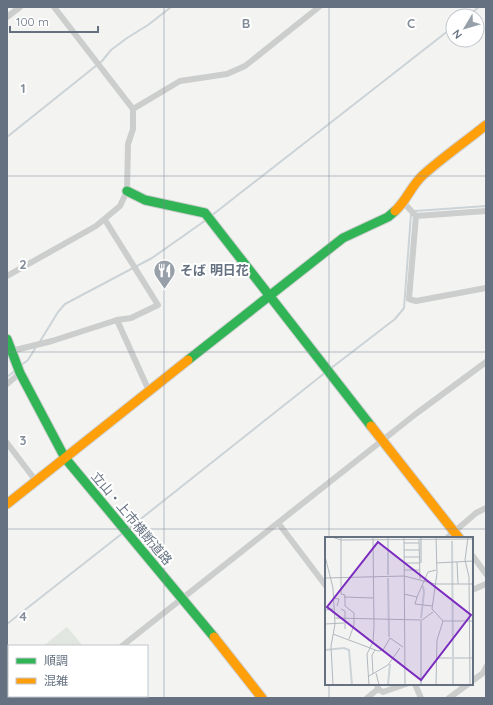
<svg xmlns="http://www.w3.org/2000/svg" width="493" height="705" font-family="Quicksand,'Noto Sans JP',sans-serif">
  <rect width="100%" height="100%" fill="#f3f4f2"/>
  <!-- green -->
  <path fill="#e2e6e0" d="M67 627 83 646H43Z"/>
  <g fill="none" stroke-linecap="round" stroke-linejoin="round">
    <!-- stream -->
    <g stroke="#ccd3d7" stroke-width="2">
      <path d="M467 16 479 7"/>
      <path d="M7 137 102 61 111 50 127 38 148 25 171 7"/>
      <path d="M211 216 453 27"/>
      <path d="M39 343 58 312 65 304 152 258 206 220"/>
      <path d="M20 366 28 360 36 347"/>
      <path d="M330 369 395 319 404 308 411 214 415 211 486 206"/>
      <path d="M7 377 16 370"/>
      <path d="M128 529 326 372"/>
      <path d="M7 624 124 532"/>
    </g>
    <defs>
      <g id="fast">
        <path d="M127 191 145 200 205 213 371 426"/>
        <path d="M7 339 20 373 65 458 214 637"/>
        <path d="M188 360 343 238 388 217 395 211"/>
      </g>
      <g id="slow">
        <path d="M395 211C407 200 411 186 423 175 443 157 465 142 486 125"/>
        <path d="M371 426 459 538"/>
        <path d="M7 504 188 360"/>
        <path d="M214 637 262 698"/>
      </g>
    </defs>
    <!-- fast casing -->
    <use href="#fast" stroke="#cfd0d0" stroke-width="11"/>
    <!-- slow casing -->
    <use href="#slow" stroke="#cfd0d0" stroke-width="11"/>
    <!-- street -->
    <g stroke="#cccdcd" stroke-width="6">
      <path d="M7 17 20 7"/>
      <path d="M133 109 180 81 227 74 245 66 319 7"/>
      <path d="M404 203 416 216 409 299 416 301 486 288"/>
      <path d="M416 216 486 211"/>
      <path d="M105 220 158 305 131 318 117 320 149 391"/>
      <path d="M7 276 96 226 120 206 127 191 128 144 133 129V109L54 7"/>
      <path d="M7 352 52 341 117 320"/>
      <path d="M7 384 20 373"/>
      <path d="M7 443 36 481"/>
      <path d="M279 524 326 586"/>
      <path d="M447 538 476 513 486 508"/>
      <path d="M472 555 486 574"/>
      <path d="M472 590 486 584"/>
      <path d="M122 646 417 413 486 362"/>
      <path d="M472 681 483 673 486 667"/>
      <path d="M415 684 421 698"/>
      <path d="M378 689 383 692 406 684"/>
      <path d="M57 698 60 696"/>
      <path d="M367 698 378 689 377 684"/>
      <path d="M449 698 468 684"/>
    </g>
    <!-- fast -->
    <use href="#fast" stroke="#30b455" stroke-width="9"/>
    <!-- slow -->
    <use href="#slow" stroke="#ff9f0a" stroke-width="9"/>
  </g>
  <!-- grid -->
  <path fill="none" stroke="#838d99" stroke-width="1" stroke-opacity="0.55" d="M164 7V698M329 7V538M7 176H486M7 352H486M7 529H486M329 684V698"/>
  <!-- icons -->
  <defs>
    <symbol id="restaurant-pin" viewBox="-11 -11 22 30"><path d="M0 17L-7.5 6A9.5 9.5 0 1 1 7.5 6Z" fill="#979fa9" stroke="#fff"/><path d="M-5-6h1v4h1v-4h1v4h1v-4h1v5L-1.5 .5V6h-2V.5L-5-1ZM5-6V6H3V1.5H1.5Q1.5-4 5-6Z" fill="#fff"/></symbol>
  </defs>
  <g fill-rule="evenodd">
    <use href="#restaurant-pin" x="152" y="258" width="25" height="34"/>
  </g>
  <g text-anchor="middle" stroke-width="4" stroke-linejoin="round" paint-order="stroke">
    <!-- poi labels -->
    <g font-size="13" font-weight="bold" fill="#657181" stroke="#fff" text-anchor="start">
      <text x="180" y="275">そば 明日花</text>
    </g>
    <!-- street labels -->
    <g font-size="13" fill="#657181" stroke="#fff">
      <text transform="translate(132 518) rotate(50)" y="5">立山・上市横断道路</text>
    </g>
  </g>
  <!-- overview -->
  <g transform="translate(325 537)">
    <rect width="148" height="148" fill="#f3f4f2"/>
    <path fill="none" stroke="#ccd3d7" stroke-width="2" d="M63 0V38M96 0V26M127 4 128 120M63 41 64 100M96 81 99 55 98 49M96 84V148M0 113 19 111 24 113 27 148M128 122V148M63 148 65 127"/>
    <path fill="none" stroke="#b2b8be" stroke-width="1" d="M7 0 16 3 148 2M16 0V57L20 58V69L29 76V88L24 102M79 0 80 148M111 0 112 36 107 72 118 84H148M143 0 140 23 144 40 145 148M94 2 95 42M79 6H94M79 13H94M0 19 8 51 10 87 6 109 8 148M79 20H95M132 25 133 47M79 26H95M111 26 148 24M79 33H95M0 41 79 39 110 47H148M79 57 92 60 90 67 107 69M19 60 48 61M92 60 103 35 111 33M8 61 14 62 12 69M16 72 20 74V92M0 79V73L8 72M10 81 97 83 108 75M0 87 19 86M8 97 53 114 58 113 65 101 78 110M113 121H148M51 136 54 148M48 137 47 118 50 113M44 139 63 128 75 111M44 148 42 117 48 105 49 90 48 0M111 148 112 103 118 84"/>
    <path fill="#7b2cbf" fill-opacity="0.15" stroke="#7b2cbf" stroke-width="2" d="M53 5 146 78 96 143 2 70Z"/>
    <rect width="148" height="148" fill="none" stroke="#657181" stroke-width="2"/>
  </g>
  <g font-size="13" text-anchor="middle" font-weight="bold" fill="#838d99" stroke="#fff" stroke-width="4" stroke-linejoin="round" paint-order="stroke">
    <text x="246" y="28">B</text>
    <text x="411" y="28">C</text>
    <text x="23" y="93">1</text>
    <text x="23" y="269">2</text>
    <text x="23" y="445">3</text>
    <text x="23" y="621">4</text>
  </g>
  <!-- border -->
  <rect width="493" height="705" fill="none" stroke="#657181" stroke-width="16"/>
  <!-- legend -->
  <rect x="8" y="645" width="140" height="52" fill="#ffffff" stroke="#c1c6cd"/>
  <rect x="16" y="658" width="20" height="6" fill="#30b455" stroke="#c1c6cd"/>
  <text x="44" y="665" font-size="12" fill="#657181">順調</text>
  <rect x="16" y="678" width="20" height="6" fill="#ff9f0a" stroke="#c1c6cd"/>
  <text x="44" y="685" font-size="12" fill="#657181">混雑</text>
  <!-- north arrow -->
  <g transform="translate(465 28) rotate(232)"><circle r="19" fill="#ffffff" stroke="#c1c6cd"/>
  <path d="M0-3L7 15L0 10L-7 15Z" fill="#979fa9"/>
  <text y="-6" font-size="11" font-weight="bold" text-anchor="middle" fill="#657181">N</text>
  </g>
  <!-- scale -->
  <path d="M10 26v6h88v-6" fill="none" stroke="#657181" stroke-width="2"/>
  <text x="16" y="26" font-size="12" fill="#657181" stroke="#ffffff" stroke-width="3" paint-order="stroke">100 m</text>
</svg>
